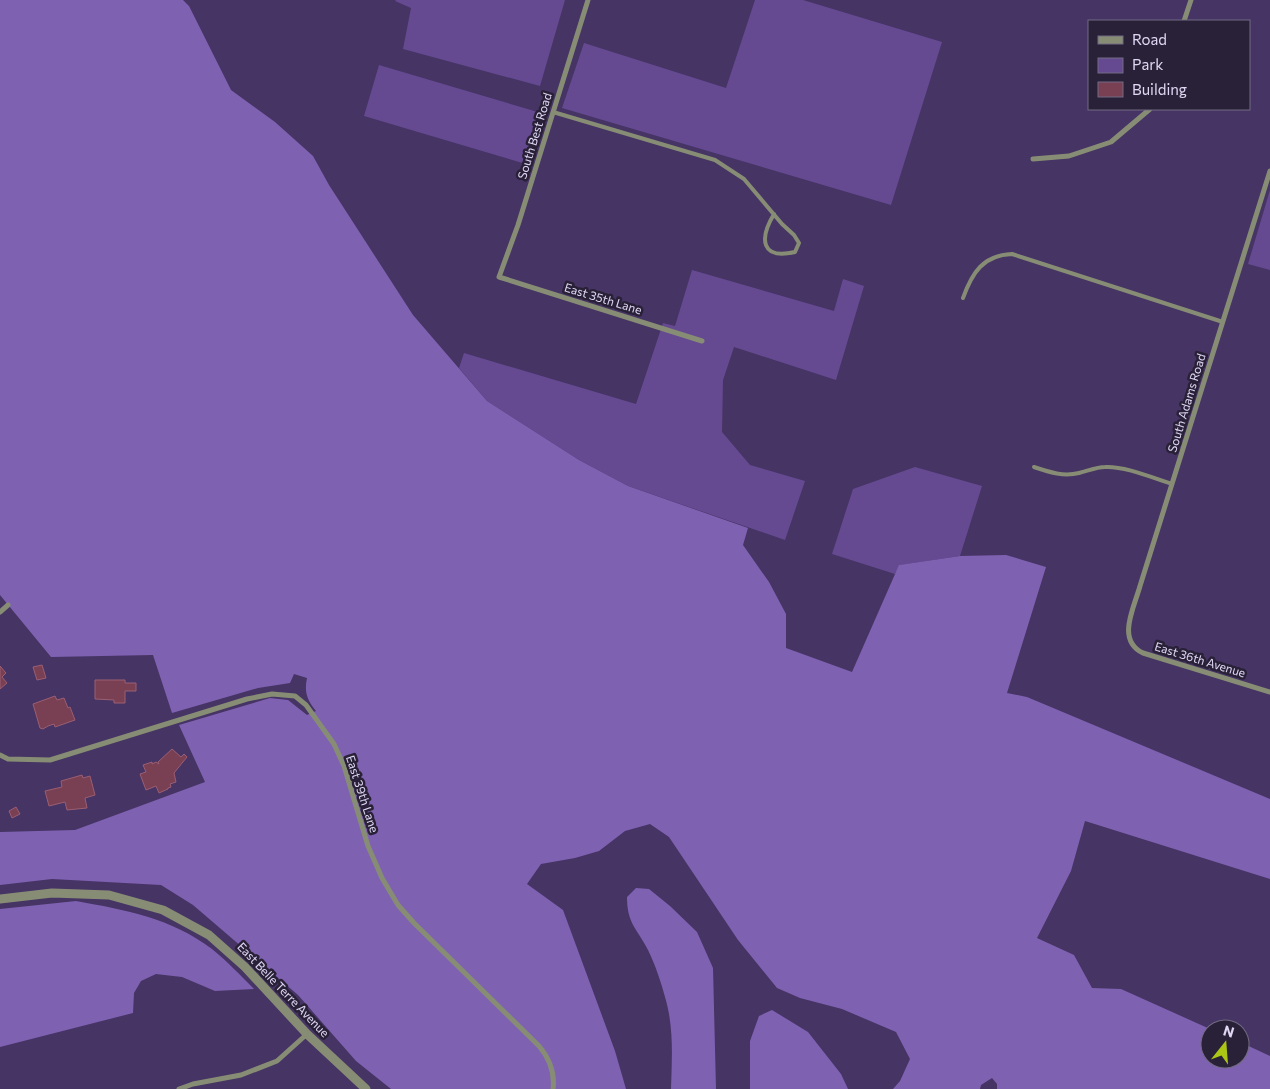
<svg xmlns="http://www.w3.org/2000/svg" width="1270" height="1089" font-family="Commissioner,sans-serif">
  <rect width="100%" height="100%" fill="#463464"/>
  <!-- green -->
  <g fill="#654a92">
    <path d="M396 0H565L540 86 403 49 411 8 395 1Z"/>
    <path d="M755 0H803L942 42 891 205 562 108 584 43 726 88Z"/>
    <path d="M379 65 541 113 526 164 364 116Z"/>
    <path d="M1270 190V270L1248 264Z"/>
    <path d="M692 270 834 311 843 279 864 286 836 380 734 347 723 380 722 432 750 465 805 481 785 540 628 486 579 460 487 401 459 368 464 353 636 404 663 323 675 326Z"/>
    <path d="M915 467 982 486 960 556 900 565 895 574 832 554 853 489Z"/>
  </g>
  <!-- forest -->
  <g fill="#7f61b2">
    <path d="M0 0H183L189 6 231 90 275 122 313 156 329 185 413 315 487 401 579 460 628 486 748 528 743 545 769 582 786 614V648L852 672 899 565 960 556 1006 555 1046 567 1007 693 1027 697 1270 799V879L1085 821 1071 871 1037 938 1074 955 1092 988 1121 989 1210 1029V1059H1240V1042L1270 1056V1089H997V1084L992 1078 981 1085 980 1089H893L900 1081 910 1059 896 1032 842 1009 800 998 777 988 738 940 669 837 650 824 625 831 599 851 575 858 541 864 527 884 563 910 615 1051 626 1089H391L356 1061 298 995 193 905 161 885 52 879 0 885V832L75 830 205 782 179 725 270 698 288 700 307 715 316 711C307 700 304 692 307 678L294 674 290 683 258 688 172 713 153 655 51 657 0 595Z"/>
    <path d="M636 888 649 889 670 906 697 932 713 968 716 1089H671C672 1058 674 1027 665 997 661 982 655 964 648 950 637 928 627 924 627 897Z"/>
    <path d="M76 901C126 910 171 918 212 949 227 961 241 976 254 989L215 991 182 977 156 974 141 981 134 993 133 1013 0 1047V909Z"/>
    <path d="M772 1010 808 1032 841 1074 848 1089H750V1041L759 1016Z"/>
  </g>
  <!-- building -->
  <g fill="#794054" stroke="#9b5e72">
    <path d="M42 665 46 678 37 680 33 667Z"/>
    <path d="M0 666 6 673 2 677 7 683 0 689Z"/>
    <path d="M95 680H125V683H136V691H125V703H114V700L95 699Z"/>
    <path d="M55 696 57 700 64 698 68 708 70 707 75 720 55 727 54 724 48 726 43 729 40 728 33 704Z"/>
    <path d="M172 749 181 757 184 754 187 757 174 773 176 782 170 784 171 787 168 788V789L159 793 156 786 146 790 140 774 146 772 143 765 152 762V764L156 762 159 764 158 762Z"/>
    <path d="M82 775 83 778 90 776 95 795 85 798 87 808 67 810 65 802 49 806 45 791 62 787 61 781Z"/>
    <path d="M16 807 20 814 12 818 9 811Z"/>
  </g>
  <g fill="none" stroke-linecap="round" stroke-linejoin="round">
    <!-- service -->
    <g stroke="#878d74" stroke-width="4">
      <path d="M553 112 715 160 744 179 782 224 794 235 799 243 795 252C761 260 759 239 774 214"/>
      <path d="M963 298C972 273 983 255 1012 254L1223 322"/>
      <path d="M1034 467C1049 472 1063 477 1079 473 1088 471 1096 467 1105 467 1125 466 1153 478 1172 484"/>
    </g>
    <!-- minor -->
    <g stroke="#878d74" stroke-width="5">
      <path d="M588 0 518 225 499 277 702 341"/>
      <path d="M1184 21 1191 0"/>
      <path d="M1033 159 1069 156 1111 142 1150 109"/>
      <path d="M1270 171 1140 586C1134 608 1116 640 1143 653L1270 692"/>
      <path d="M0 612 8 605"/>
      <path d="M0 755 8 759 50 760 247 699 272 694 295 696 306 705 334 744 344 766 368 846 382 878 398 905 414 923 539 1046C550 1059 555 1072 553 1089"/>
      <path d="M179 1089 193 1084 241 1075 277 1061 307 1034"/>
    </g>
    <!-- tertiary -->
    <path stroke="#878d74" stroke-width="9" d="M0 899 52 893 109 895 163 910 209 935 245 967 307 1034 366 1089"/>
  </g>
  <g text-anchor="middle" stroke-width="5" stroke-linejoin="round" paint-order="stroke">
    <!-- street labels -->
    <g font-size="12" fill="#e0d7f5" stroke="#292137">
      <text transform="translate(535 136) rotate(-73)" y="4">South Best Road</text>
      <text transform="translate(603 299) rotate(17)" y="4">East 35th Lane</text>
      <text transform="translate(1187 403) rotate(-73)" y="4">South Adams Road</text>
      <text transform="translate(1200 660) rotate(17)" y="4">East 36th Avenue</text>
      <text transform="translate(362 794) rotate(72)" y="4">East 39th Lane</text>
      <text transform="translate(283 990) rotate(46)" y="4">East Belle Terre Avenue</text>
    </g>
  </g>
  <!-- legend -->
  <rect x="1088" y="20" width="162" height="90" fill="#292137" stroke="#726a83"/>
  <rect x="1098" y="36" width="25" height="8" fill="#878d74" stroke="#726a83"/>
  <text x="1132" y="45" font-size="15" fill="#e0d7f5">Road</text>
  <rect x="1098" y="58" width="25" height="15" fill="#654a92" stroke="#726a83"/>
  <text x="1132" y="70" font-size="15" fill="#e0d7f5">Park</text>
  <rect x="1098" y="82" width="25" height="15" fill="#794054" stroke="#726a83"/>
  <text x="1132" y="95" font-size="15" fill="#e0d7f5">Building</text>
  <!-- north arrow -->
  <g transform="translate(1225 1044) rotate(17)"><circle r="24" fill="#292137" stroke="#726a83"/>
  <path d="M0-4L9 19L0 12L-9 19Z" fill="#abc614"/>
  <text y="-8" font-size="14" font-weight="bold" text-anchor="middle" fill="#e0d7f5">N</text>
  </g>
</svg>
